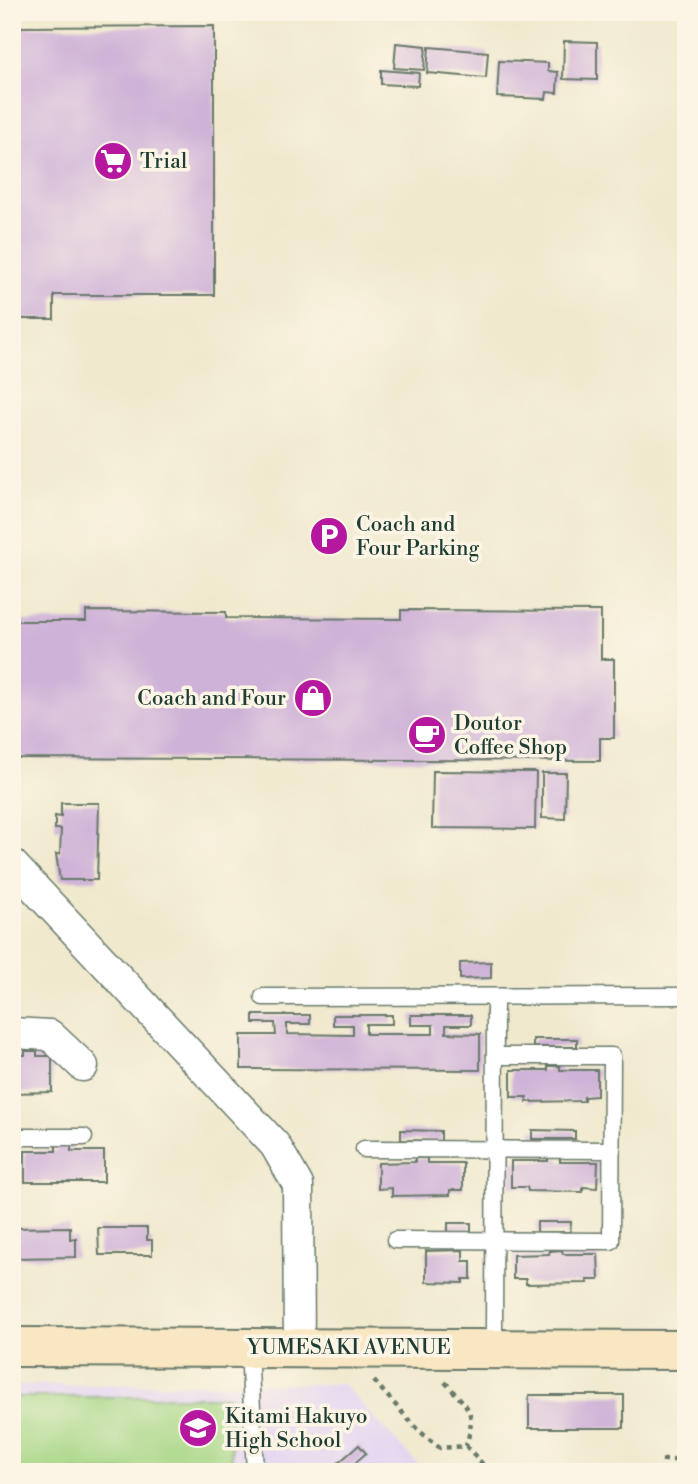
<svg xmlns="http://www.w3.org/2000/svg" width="698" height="1484" font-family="'Libre Bodoni',serif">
  <rect width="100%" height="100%" fill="#fcf5e5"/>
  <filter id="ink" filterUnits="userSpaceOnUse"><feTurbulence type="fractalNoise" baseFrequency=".0143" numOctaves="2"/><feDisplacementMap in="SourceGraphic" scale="14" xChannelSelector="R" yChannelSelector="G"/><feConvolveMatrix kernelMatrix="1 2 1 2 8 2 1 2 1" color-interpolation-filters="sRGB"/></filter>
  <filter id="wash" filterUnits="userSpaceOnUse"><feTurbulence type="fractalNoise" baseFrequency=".00686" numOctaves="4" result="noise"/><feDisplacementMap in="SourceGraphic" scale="28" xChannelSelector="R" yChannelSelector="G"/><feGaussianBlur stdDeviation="1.57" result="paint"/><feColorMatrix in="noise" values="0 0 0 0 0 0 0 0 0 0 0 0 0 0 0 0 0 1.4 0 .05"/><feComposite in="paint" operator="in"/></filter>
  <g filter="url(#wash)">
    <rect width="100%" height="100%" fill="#f0e9ce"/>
    <!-- built -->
    <path fill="#e2d4f3" d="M343 1384 425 1472H12V1385Z"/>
    <!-- green -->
    <path fill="#a5d684" stroke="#628a5c" stroke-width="2" d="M12 1397H230L232 1472H12Z"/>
    <g id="blocks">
      <!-- building -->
      <g fill="#cfb2d8">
        <path d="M214 26V295H54V319H12V27Z"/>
        <path d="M564 41 597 42V80L563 79Z"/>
        <path d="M396 43 426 46 424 70 394 68Z"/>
        <path d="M429 47 488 52 486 78 427 73Z"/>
        <path d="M499 61 548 63V71L558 72 557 93 547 92 546 99 497 97Z"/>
        <path d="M381 70 419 73 418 86 381 84Z"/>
        <path d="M401 610 601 611V659H614V738H600V761L12 758V621H86V611L226 612V618L401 619Z"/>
        <path d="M433 771 536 772 535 829 432 828Z"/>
        <path d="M542 773H566L565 819 542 818Z"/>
        <path d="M61 803H99L97 880H60L56 854H60L61 829H55V816L61 817Z"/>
        <path d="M491 962V978L460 979V963Z"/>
        <path d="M253 1015H310V1024H287V1034L353 1035V1025H333V1015H392V1024H366V1034H433V1025H411V1015H471V1025H446V1033L480 1034V1070L241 1069V1035H276L275 1023H253Z"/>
        <rect x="533" y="1039" width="44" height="8"/>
        <path d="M25 1051H37V1056H52V1092L12 1093V1055H25Z"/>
        <path d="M548 1066H560V1070H597V1096L584 1097V1101L527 1102V1097H511V1070H548Z"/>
        <path d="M401 1130 441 1131V1141L401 1140Z"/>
        <path d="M532 1130 575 1131V1139H532Z"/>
        <path d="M56 1144H71V1151H104V1182H25V1151H56Z"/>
        <path d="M415 1158H427V1163H463V1190H450V1195L392 1196V1188L378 1189V1163L415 1162Z"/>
        <path d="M548 1158H560V1162H598L597 1188 583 1187V1192L528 1191 527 1187H511V1161H548Z"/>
        <path d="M537 1222H571L570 1232H537Z"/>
        <path d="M448 1223H471V1233L448 1232Z"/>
        <path d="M70 1227V1239L76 1238V1257L12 1258V1228Z"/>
        <path d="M98 1228H147V1240H152V1255H99Z"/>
        <path d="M463 1250V1261H471V1279H463V1283L426 1282V1251Z"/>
        <path d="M562 1250 563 1254H598L599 1280H587L588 1283 526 1284V1279H513V1255L549 1254 550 1251Z"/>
        <rect x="529" y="1395" width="95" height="33"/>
        <path d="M359 1445 366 1453 345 1472H328Z"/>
      </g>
    </g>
  </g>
  <g filter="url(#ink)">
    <use href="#blocks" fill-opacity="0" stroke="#68796a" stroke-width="2"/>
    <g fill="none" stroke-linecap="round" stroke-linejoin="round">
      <defs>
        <g id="lane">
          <path d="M263 997 686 996"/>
          <path d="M12 1137H84"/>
          <path d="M364 1149 612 1150"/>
          <path d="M395 1240 611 1241 612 1056H495"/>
          <path d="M249 1348 255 1472"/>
          <path d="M494 1348 495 997"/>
        </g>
        <g id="street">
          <path d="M12 864 275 1145 298 1185 299 1346"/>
          <path d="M12 1033 50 1035 83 1066"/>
        </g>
        <path id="secondary" d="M12 1347 686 1350"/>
      </defs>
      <!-- lane casing -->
      <use href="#lane" stroke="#68796a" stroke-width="19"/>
      <!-- street casing -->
      <use href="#street" stroke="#68796a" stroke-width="33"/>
      <!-- secondary casing -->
      <use href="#secondary" stroke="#68796a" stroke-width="42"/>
      <!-- path -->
      <g stroke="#68796a" stroke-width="4.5" stroke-dasharray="5 5" stroke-linecap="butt">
        <path d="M374 1381 417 1429 440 1448 466 1446 490 1472"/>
        <path d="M445 1382C468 1409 477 1408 466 1446"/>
        <path d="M656 1472V1468"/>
        <path d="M664 1472V1460H686"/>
      </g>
      <!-- lane -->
      <use href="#lane" stroke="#fff" stroke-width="16"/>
      <!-- street -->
      <use href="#street" stroke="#fff" stroke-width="30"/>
      <!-- secondary -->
      <use href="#secondary" stroke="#f9e7c3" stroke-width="38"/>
    </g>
  </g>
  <!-- icons -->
  <defs>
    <symbol id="supermarket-disc" viewBox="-11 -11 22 22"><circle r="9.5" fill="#b5179e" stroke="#fcf5e5"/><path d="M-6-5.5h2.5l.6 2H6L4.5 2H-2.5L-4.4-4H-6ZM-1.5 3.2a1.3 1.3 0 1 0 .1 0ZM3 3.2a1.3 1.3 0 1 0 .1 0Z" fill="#fff"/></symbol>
    <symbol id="parking-disc" viewBox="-11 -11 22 22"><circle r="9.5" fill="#b5179e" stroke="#fcf5e5"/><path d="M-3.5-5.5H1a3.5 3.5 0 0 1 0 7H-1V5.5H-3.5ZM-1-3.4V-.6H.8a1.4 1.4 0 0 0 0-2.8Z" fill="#fff"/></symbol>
    <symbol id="shop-disc" viewBox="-11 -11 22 22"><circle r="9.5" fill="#b5179e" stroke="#fcf5e5"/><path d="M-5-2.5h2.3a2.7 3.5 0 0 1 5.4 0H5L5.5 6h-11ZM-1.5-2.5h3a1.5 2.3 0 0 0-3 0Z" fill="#fff"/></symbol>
    <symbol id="cafe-disc" viewBox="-11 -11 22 22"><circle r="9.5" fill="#b5179e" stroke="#fcf5e5"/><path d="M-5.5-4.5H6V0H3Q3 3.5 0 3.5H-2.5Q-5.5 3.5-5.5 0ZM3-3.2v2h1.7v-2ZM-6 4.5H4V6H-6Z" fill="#fff"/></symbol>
    <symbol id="school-disc" viewBox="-11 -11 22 22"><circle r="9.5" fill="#b5179e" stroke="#fcf5e5"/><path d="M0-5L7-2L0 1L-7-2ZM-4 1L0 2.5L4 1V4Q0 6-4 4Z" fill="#fff"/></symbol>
  </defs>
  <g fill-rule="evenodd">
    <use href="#supermarket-disc" x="91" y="139" width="44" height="44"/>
    <use href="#parking-disc" x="307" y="514" width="44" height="44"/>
    <use href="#shop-disc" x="291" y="676" width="44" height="44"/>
    <use href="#cafe-disc" x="405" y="713" width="44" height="44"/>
    <use href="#school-disc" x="176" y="1406" width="44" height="44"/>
  </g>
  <g text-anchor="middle" stroke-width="7" stroke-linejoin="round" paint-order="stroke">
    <!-- poi labels -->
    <g font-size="21" fill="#1f3d34" stroke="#fcf5e5" text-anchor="start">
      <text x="140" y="168">Trial</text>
      <text x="356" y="531">Coach and<tspan x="356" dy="24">Four Parking</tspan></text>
      <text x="286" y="705" text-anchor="end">Coach and Four</text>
      <text x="454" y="730">Doutor<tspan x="454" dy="24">Coffee Shop</tspan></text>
      <text x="225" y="1423">Kitami Hakuyo<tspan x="225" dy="24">High School</tspan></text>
    </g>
    <!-- street labels -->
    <g font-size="21" fill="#1f3d34" stroke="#fcf5e5">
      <text x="349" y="1354">YUMESAKI AVENUE</text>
    </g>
  </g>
  <!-- margin -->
  <rect width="698" height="1484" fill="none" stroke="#fcf5e5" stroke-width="42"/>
</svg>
